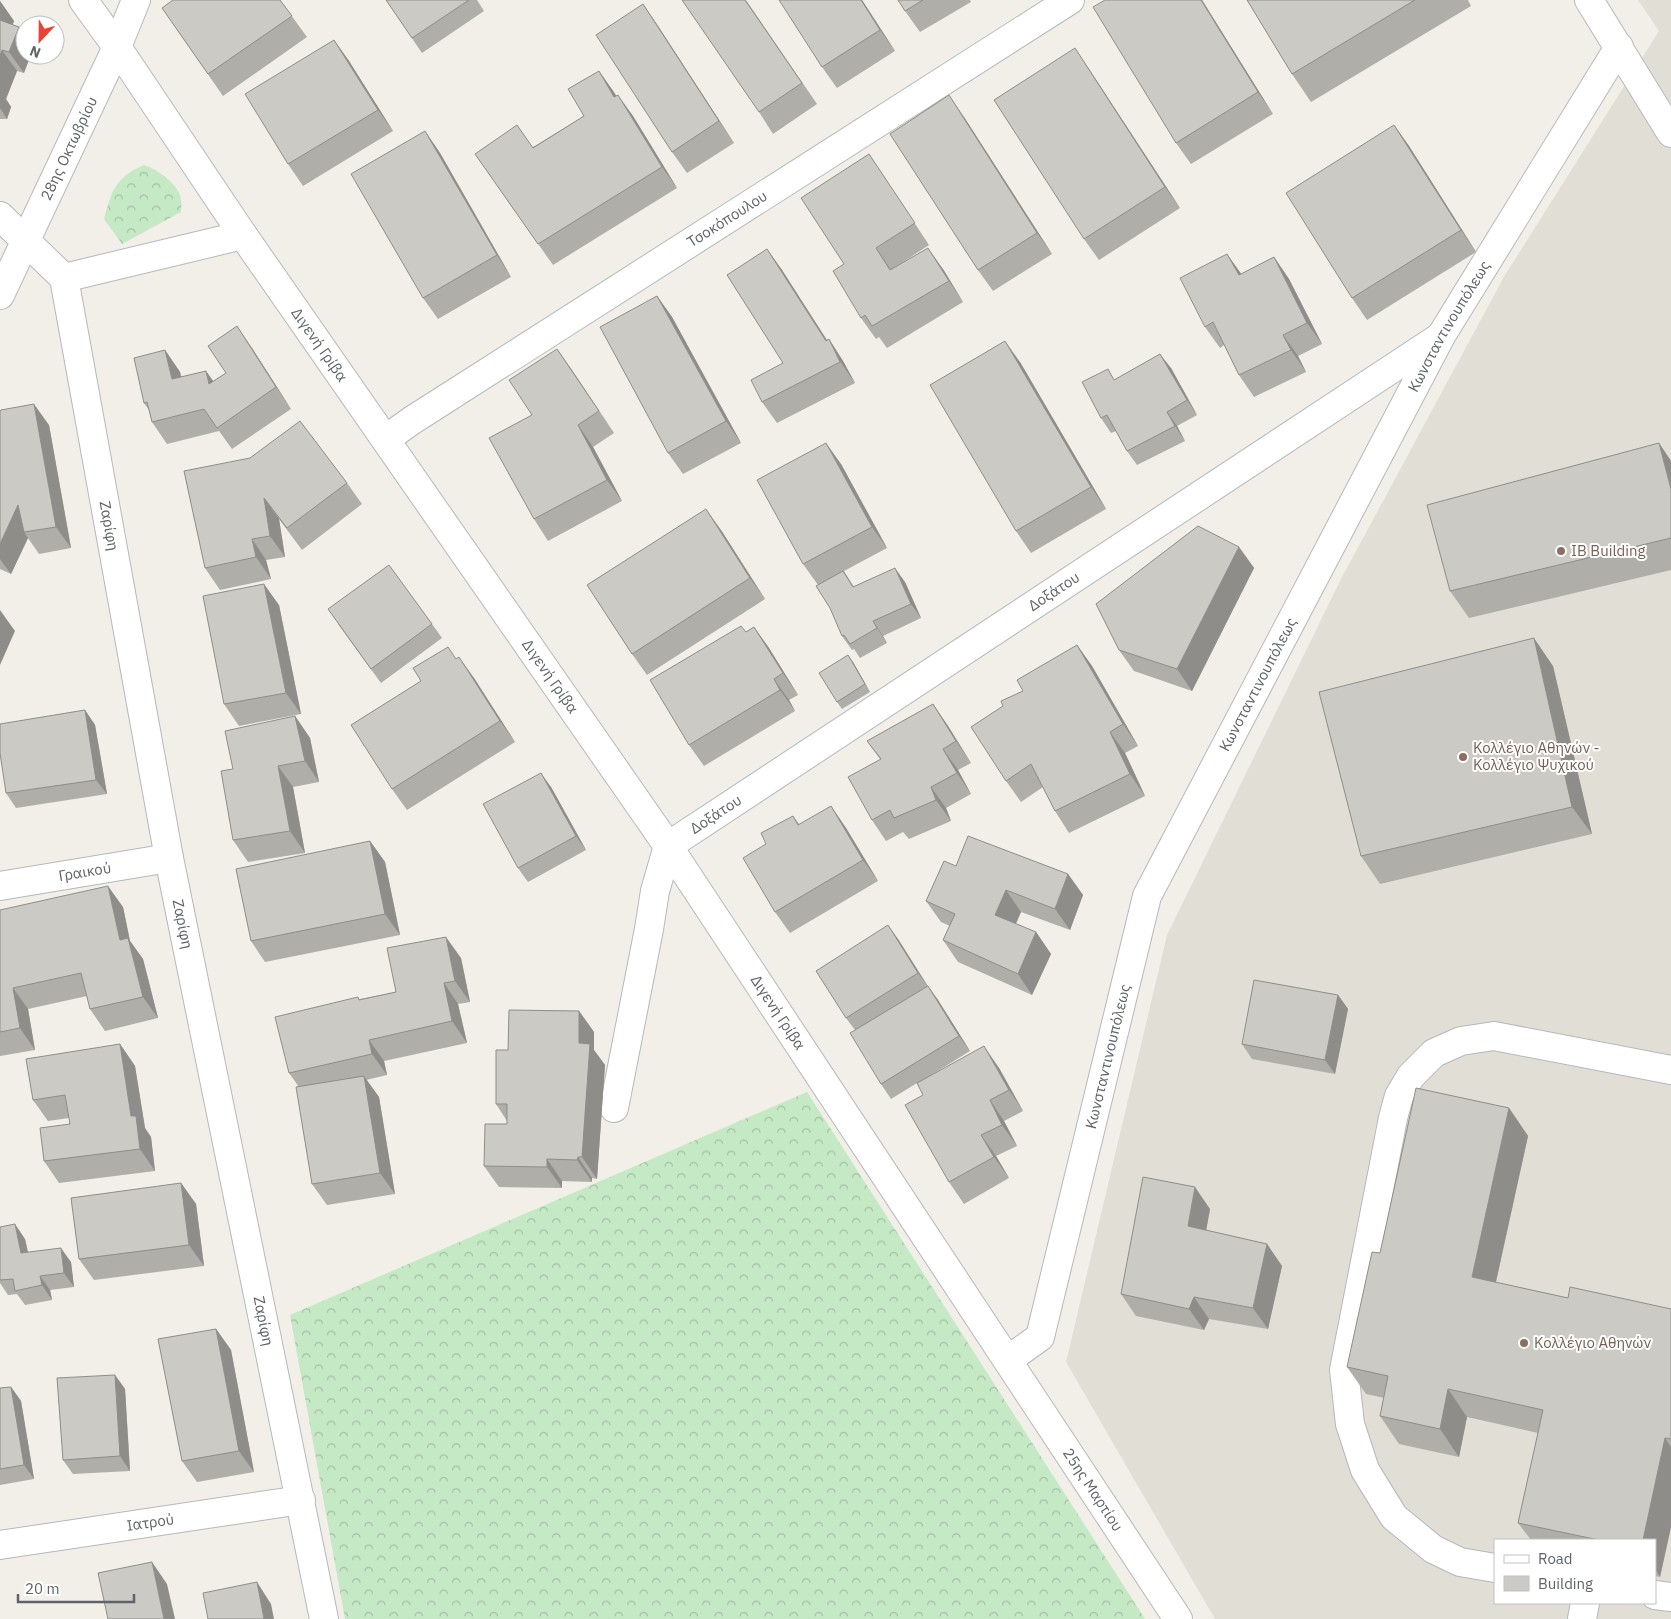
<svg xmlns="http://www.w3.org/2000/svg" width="1671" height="1619" font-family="'IBM Plex Sans',sans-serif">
  <defs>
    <pattern id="forest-crowns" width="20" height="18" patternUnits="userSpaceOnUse" patternTransform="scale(1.25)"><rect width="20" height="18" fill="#c5e8c5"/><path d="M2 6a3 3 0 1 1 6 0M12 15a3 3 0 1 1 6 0" fill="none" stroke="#a3c0a4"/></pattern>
  </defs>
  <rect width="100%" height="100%" fill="#f1efe8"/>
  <!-- education -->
  <path fill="#e1ded6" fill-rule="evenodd" d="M1638 0H1671V1619H1215L1066 1362 1167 935 1341 579 1505 275 1659 31ZM1495 1540H1655V1603H1495Z"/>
  <!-- forest -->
  <g fill="url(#forest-crowns)">
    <path d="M144 165C157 169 180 185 181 200 182 204 181 208 181 212L122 244 104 219C112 190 115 178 144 165Z"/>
    <path d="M807 1092 1145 1619H345L290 1315Z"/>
  </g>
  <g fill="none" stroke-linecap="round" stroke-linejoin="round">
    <defs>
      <g id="minor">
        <path id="s1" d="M83 0 117 47 243 235 668 846 1178 1619"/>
        <path d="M1589 0 1671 133"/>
        <path id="s2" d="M0 216 64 278 169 858 324 1619"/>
        <path d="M64 278 243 235"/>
        <path id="s3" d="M0 295 117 47 136 0"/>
        <path id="s4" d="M386 439 411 421 1070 0"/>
        <path id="s5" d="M0 886 169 858"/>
        <path id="s6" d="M614 1108 649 929 655 891 668 846 1440 337"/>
        <path id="s7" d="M1008 1360 1040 1337 1147 896 1441 336 1619 47"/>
        <path id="s8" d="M0 1545 301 1500"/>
        <path d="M1495 1568 1460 1562 1433 1549 1394 1517 1365 1470 1350 1424 1344 1370 1393 1118 1399 1096 1411 1076 1434 1053 1461 1041 1494 1036 1671 1070"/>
        <path d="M1655 1595 1671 1597"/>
        <path d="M1582 1619 1585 1603"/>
      </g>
    </defs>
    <!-- minor casing -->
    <use href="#minor" stroke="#b5b8bc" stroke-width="30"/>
    <!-- minor -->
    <use href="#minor" stroke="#fff" stroke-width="28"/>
  </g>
  <!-- wall -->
  <g fill="#afaea9">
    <path d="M280 0 307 37 223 96 162 8Z"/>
    <path d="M386 0H477L484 11 422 53Z"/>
    <path d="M746 0 817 104 773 134 759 112Z"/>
    <path d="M862 0 895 51 837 88 822 67Z"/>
    <path d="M898 0H970L971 2 920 32 905 11Z"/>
    <path d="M1105 0H1202L1273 114 1191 164 1176 143Z"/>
    <path d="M1247 0H1468L1471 6 1311 102 1292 74Z"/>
    <path d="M0 1 14 21 12 25 19 27 25 36 24 73 17 71 6 99 11 107 7 119H0Z"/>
    <path d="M643 4 658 26 734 143 687 173 672 152Z"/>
    <path d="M334 40 349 61 393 131 303 186 288 164Z"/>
    <path d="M1089 69 1180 208 1099 260 1084 239Z"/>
    <path d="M599 71 616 96 633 116 677 188 553 265 475 154 533 147 584 116Z"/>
    <path d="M964 117 1052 254 993 291 978 270Z"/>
    <path d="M1394 125 1409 146 1476 252 1367 320 1352 298Z"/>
    <path d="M425 131 440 153 511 277 438 319 423 298Z"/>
    <path d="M869 154 929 245 891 270 943 269 963 302 887 348 879 337 876 339 861 318 844 264Z"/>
    <path d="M767 249 782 270 827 340 829 339 843 361 855 383 777 423 762 402 783 363Z"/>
    <path d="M1227 254 1241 274 1274 257 1289 279 1322 344 1298 356 1306 372 1254 397 1239 375 1224 345 1220 348 1205 327Z"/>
    <path d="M657 296 672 317 741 443 683 474 668 453Z"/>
    <path d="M252 348 291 409 232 449 219 431 167 444 152 422 149 410 144 403 165 350 180 372 181 377 206 371 213 382 226 373Z"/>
    <path d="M557 349 614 433 593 447 622 501 548 541 534 519 532 415Z"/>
    <path d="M1020 362 1106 509 1031 553 1016 531Z"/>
    <path d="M1171 368 1197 415 1177 426 1185 441 1137 465 1127 451 1116 431 1111 433 1101 418 1115 380Z"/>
    <path d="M0 411 49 425 71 548 39 554 28 538 11 574 0 569Z"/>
    <path d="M1659 443 1671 461V570L1469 618 1450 591Z"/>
    <path d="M841 464 887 548 844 571 854 587 905 582 921 618 883 636 887 643 860 658 854 649 852 650 842 636 831 578 818 585 803 564Z"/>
    <path d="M184 471 347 483 362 504 302 550 279 519 285 557 266 560 271 579 220 590 205 568Z"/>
    <path d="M721 530 765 599 647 675 632 654Z"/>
    <path d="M1239 547 1254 568 1192 691 1134 671 1119 650Z"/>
    <path d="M279 605 301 714 239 726 224 704Z"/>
    <path d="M338 624H432L442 638 381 683Z"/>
    <path d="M754 627 769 648 798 695 789 700 795 711 704 766 689 745 746 632Z"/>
    <path d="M1077 645 1092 666 1138 746 1125 753 1145 796 1069 833 1055 811 1043 787 1021 802 1006 781 1003 706 1023 691Z"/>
    <path d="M853 662 870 692 842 709 837 702Z"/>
    <path d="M1553 666 1592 834 1380 884 1361 856Z"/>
    <path d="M474 678 515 742 407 810 392 789Z"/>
    <path d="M933 704 948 726 971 763 958 770 971 794 946 808 951 821 909 839 903 832 886 841 872 820 880 759 867 741Z"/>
    <path d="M85 710 95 725 107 794 16 808 6 793Z"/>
    <path d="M295 716 310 738 319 782 293 787 305 853 248 862 233 840V769Z"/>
    <path d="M551 787 586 850 528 882 518 868Z"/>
    <path d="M831 806 846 828 878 881 790 933 775 912 766 844 793 816 800 825Z"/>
    <path d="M370 841 385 862 400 935 265 962 251 941Z"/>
    <path d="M956 866 1068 874 1083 895 1070 930 1021 912 1016 924 1036 932 1051 954 1032 995 958 962 943 940 950 926 941 922 926 901Z"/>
    <path d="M123 907 130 941 143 959 158 1018 105 1031 90 1009 87 996 28 1009 35 1050 0 1056V910Z"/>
    <path d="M898 939 928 986 938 1000 970 1051 920 1082 999 1068 1023 1111 1004 1121 1017 1146 996 1156 1009 1178 964 1204 949 1182 923 1095 917 1083 891 1099 881 1084 855 1030 846 1018Z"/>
    <path d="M461 958 470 1002 458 1004 467 1043 384 1061 387 1075 366 1080 379 1097 395 1194 327 1205 312 1184 299 1087 289 1073 360 999 396 992Z"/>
    <path d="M1338 995 1348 1009 1335 1074 1252 1059 1242 1044Z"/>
    <path d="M579 1011 594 1032V1050L605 1065 597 1179 592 1178V1182L562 1181V1188L499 1187 484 1166 507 1124V1121L496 1104 508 1050Z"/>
    <path d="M120 1044 135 1066 145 1128 151 1137 155 1171 59 1183 44 1161 70 1124 69 1118 48 1121 33 1100Z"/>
    <path d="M1509 1108 1528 1136 1496 1282 1568 1298 1671 1309V1527L1660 1577 1655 1576V1540H1531L1518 1523 1538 1433 1467 1417 1459 1457 1399 1444 1380 1416 1384 1398 1366 1394 1347 1367 1380 1253Z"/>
    <path d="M181 1183 196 1204 204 1266 94 1280 79 1259Z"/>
    <path d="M1210 1209 1206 1230 1267 1244 1282 1266 1268 1329 1209 1319 1204 1330 1136 1316 1121 1294Z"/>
    <path d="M0 1227 25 1239 28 1252 71 1262 74 1287 50 1290 52 1300 25 1305 17 1294 8 1295 0 1283Z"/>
    <path d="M216 1329 231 1350 254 1472 197 1482 182 1461Z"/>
    <path d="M115 1375 125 1389 130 1471 73 1474 63 1460Z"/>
    <path d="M11 1387 21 1401 34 1479 0 1485V1388Z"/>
  </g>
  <!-- shaded-wall -->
  <g fill="#8f8d8a">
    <path d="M861 0H862L895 51 880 30Z"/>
    <path d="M1201 0H1202L1273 114 1258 92Z"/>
    <path d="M0 1 14 21 7 39 0 29Z"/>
    <path d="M643 4 658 26 734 143 719 121Z"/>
    <path d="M19 27 25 36V55H31L24 73 9 52Z"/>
    <path d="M334 40 349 61 393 131 378 110Z"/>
    <path d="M1075 48 1089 69 1180 208 1165 187Z"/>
    <path d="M2 50 17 71 6 99 11 107 7 119 0 108V56Z"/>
    <path d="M599 71 614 92 629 118 614 97Z"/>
    <path d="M618 95 633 116 677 188 662 167Z"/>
    <path d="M949 95 964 117 1052 254 1037 233Z"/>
    <path d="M1394 125 1409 146 1476 252 1461 230Z"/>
    <path d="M425 131 440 153 511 277 497 255Z"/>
    <path d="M876 248 891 270H890Z"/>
    <path d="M928 248 943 269 963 302 949 281Z"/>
    <path d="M767 249 782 270 840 361 829 339 843 361 855 383 826 341Z"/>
    <path d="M1227 254 1242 275H1239Z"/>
    <path d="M1274 257 1289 279 1322 344 1307 323Z"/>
    <path d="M657 296 672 317 741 443 726 421Z"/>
    <path d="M237 326 252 348 291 409 276 387Z"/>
    <path d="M1283 335 1298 356 1306 372 1291 350Z"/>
    <path d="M1005 341 1020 362 1106 509 1091 487Z"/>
    <path d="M557 349 572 370 614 433 599 411Z"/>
    <path d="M165 350 180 372 187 400 172 379Z"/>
    <path d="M1160 354 1171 368 1197 415 1187 400Z"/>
    <path d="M206 371 221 392 209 384Z"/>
    <path d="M34 404 49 425 71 548 56 527Z"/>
    <path d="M1167 412 1177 426 1185 441 1175 426Z"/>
    <path d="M578 425 593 447 622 501 607 480Z"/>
    <path d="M826 443 841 464 887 548 872 527Z"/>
    <path d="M1659 443 1671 461V489Z"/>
    <path d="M264 498 279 519 285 557 270 536Z"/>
    <path d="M18 505 24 532 28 538 11 574 0 559V544Z"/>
    <path d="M706 509 721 530 765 599 750 578Z"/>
    <path d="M252 539 266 560 271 579 256 557Z"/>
    <path d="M1239 547 1254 568 1192 691 1177 669Z"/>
    <path d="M895 568 905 582 921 618 911 604Z"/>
    <path d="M264 584 279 605 301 714 286 693Z"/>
    <path d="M0 610 15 631 0 665Z"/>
    <path d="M873 621 883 636 887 643 877 628Z"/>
    <path d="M754 627 769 648 798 695 783 673Z"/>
    <path d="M1534 638 1553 666 1592 834 1572 807Z"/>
    <path d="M1077 645 1092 666 1138 746 1123 724Z"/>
    <path d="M848 655 853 662 870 692 865 684Z"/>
    <path d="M459 657 474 678 515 742 500 721Z"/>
    <path d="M774 679 789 700 795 711 780 690Z"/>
    <path d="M933 704 948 726 971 763 956 741Z"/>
    <path d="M85 710 95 725 107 794 96 780Z"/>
    <path d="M295 716 310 738 319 782 305 761Z"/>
    <path d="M1110 732 1125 753 1145 796 1130 774Z"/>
    <path d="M943 749 958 770 971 794 957 773Z"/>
    <path d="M278 766 293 787 305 853 290 831Z"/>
    <path d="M541 773 551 787 586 850 576 836Z"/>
    <path d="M931 787 946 808 951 821 936 800Z"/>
    <path d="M831 806 846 828 878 881 863 860Z"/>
    <path d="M370 841 385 862 400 935 385 914Z"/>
    <path d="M1068 874 1083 895 1070 930 1055 909Z"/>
    <path d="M108 886 123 907 130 941 143 959 158 1018 143 997 120 940Z"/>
    <path d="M1006 890 1021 912 1010 936 995 915Z"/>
    <path d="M888 925 898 939 928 987 918 973Z"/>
    <path d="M1036 932 1051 954 1032 995 1018 974Z"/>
    <path d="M446 937 461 958 470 1002 455 981Z"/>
    <path d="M444 983 458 1004 467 1043 452 1021Z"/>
    <path d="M928 986 938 1000 970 1051 959 1036Z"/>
    <path d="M13 988 28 1009 35 1050 20 1028Z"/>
    <path d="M1338 995 1348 1009 1335 1074 1325 1060Z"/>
    <path d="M579 1011 594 1032V1050L605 1065 597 1179 582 1157 579 1043Z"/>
    <path d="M369 1040 384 1061 387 1075 372 1054Z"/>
    <path d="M120 1044 135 1066 145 1128 151 1137 155 1171 140 1149 131 1116Z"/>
    <path d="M984 1046 999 1068 1023 1111 1009 1090Z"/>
    <path d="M364 1076 379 1097 395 1194 380 1173Z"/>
    <path d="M990 1100 1004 1121 1017 1146 1002 1125Z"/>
    <path d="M1509 1108 1528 1136 1491 1304 1472 1277Z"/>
    <path d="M981 1135 996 1156 1009 1178 994 1157Z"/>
    <path d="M578 1157 592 1178V1182L577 1160Z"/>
    <path d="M547 1159 562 1181V1188L547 1167Z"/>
    <path d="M181 1183 196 1204 204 1266 189 1245Z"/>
    <path d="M1195 1187 1210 1209 1203 1248 1188 1226Z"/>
    <path d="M15 1224 25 1239 31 1267 21 1253Z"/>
    <path d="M1267 1244 1282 1266 1268 1329 1253 1308Z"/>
    <path d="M61 1248 71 1262 74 1287 64 1273Z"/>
    <path d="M40 1276 50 1290 52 1300 42 1285Z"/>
    <path d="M1194 1297 1209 1319 1204 1330 1189 1309Z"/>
    <path d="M216 1329 231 1350 254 1472 239 1451Z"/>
    <path d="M115 1375 125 1389 130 1471 120 1456Z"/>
    <path d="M11 1387 21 1401 34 1479 24 1465Z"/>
    <path d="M1448 1389 1467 1417 1459 1457 1440 1429Z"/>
    <path d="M1665 1438 1671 1447V1527L1660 1577 1655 1569V1540H1643Z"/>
    <path d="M152 1562 167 1584 175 1619H164Z"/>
    <path d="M257 1582 271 1604 274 1619H264Z"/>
  </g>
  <!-- building -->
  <g fill="#cccac5" stroke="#8f8d8a">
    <path d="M173 0H280L292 16 208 74 162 8Z"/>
    <path d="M386 0H469L412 38Z"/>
    <path d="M682 0H745L802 83 759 112Z"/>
    <path d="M779 0H861L880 30 822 67Z"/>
    <path d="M898 0H923L905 11Z"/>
    <path d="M1105 0H1201L1258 92 1176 143 1093 7Z"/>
    <path d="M1247 0H1415L1292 74Z"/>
    <path d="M643 4 719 121 672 152 596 35Z"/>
    <path d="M0 20 19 27 9 52 2 50 0 56Z"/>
    <path d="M334 40 378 110 288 164 245 94Z"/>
    <path d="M1075 48 1165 187 1084 239 994 100Z"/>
    <path d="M599 71 614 97 618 95 662 167 538 244 475 154 517 125 533 148 584 116 568 89Z"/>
    <path d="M949 95 1037 233 978 270 890 134Z"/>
    <path d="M1394 125 1461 230 1352 298 1286 193Z"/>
    <path d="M425 131 497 255 423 298 351 174Z"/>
    <path d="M869 154 915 223 876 248 890 270 928 248 949 281 872 326 865 315 861 318 833 271 844 264 801 198Z"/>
    <path d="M767 249 826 341 829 339 840 362 762 402 751 380 783 363 727 275Z"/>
    <path d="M1227 254 1239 275 1274 257 1307 323 1283 335 1291 350 1239 375 1213 322 1205 327 1180 278Z"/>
    <path d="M657 296 726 421 668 453 600 327Z"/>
    <path d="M237 326 276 387 217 428 204 409 152 422 147 402 144 403 134 358 165 350 172 379 206 371 209 384 226 373 208 346Z"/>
    <path d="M1005 341 1091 487 1016 531 930 385Z"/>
    <path d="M557 349 599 411 578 425 607 480 534 519 489 438 532 415 509 380Z"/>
    <path d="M1160 354 1187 400 1167 412 1175 426 1127 451 1107 415 1101 418 1082 382 1108 369 1114 380Z"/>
    <path d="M34 404 56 527 24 532 18 505 0 544V411L1 410Z"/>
    <path d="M300 421 347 483 287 528 264 498 270 536 252 539 256 557 205 568 184 471 250 458Z"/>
    <path d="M826 443 872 527 803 564 757 480Z"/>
    <path d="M1659 443 1671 489V538L1450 591 1427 505Z"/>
    <path d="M706 509 750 578 632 654 587 585Z"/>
    <path d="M1198 526 1239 547 1177 669 1119 650 1096 604Z"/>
    <path d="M389 565 432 624 371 669 328 609Z"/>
    <path d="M895 568 911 604 873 621 877 628 850 644 844 635 842 636 830 608 816 586 843 571 853 587Z"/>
    <path d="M264 584 286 693 224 704 203 596Z"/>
    <path d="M741 626 746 632 754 627 783 673 774 679 780 690 689 745 650 680Z"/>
    <path d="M1534 638 1572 807 1361 856 1319 692Z"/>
    <path d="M1077 645 1123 724 1110 732 1130 774 1055 811 1031 764 1006 781 971 727 1003 706 1001 701 1023 691 1017 680Z"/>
    <path d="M448 647 456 659 459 657 500 721 392 789 351 725 421 681 413 668Z"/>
    <path d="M848 655 865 684 837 702 819 673Z"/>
    <path d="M933 704 956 741 943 749 957 773 931 787 936 800 894 818 890 810 872 820 848 777 881 759 867 741Z"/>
    <path d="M85 710 96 780 6 793 0 753V724Z"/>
    <path d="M295 716 305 761 278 766 290 831 233 840 221 771 233 769 225 731Z"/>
    <path d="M541 773 576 836 518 868 483 804Z"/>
    <path d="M831 806 863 860 775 912 743 858 766 844 761 833 793 816 798 825Z"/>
    <path d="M968 836 1068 874 1055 909 1006 890 995 915 1036 932 1018 974 943 940 955 914 926 901 944 861 956 866Z"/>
    <path d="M370 841 385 914 251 941 236 869Z"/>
    <path d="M108 886 120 940 128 938 143 997 90 1009 81 973 13 988 20 1028 0 1032V910Z"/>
    <path d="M888 925 918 973 846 1018 816 971Z"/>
    <path d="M446 937 455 981 444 983 452 1021 369 1040 372 1054 289 1073 275 1017 358 997 359 1000 396 992 387 948Z"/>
    <path d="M1254 980 1338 995 1325 1060 1242 1044Z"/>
    <path d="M928 986 959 1036 881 1084 850 1033Z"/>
    <path d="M509 1010 579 1011V1043L590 1044 582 1157H578L577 1160 547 1159V1167L484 1166 485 1124H507V1104H496V1050H508Z"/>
    <path d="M120 1044 131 1116H136L140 1149 44 1161 40 1128 70 1124 65 1095 33 1100 26 1059Z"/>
    <path d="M984 1046 1009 1090 990 1100 1002 1125 981 1135 994 1157 949 1182 905 1105 923 1095 917 1083Z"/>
    <path d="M364 1076 380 1173 312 1184 296 1087Z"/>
    <path d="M1416 1088 1509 1108 1472 1277 1568 1298 1570 1287 1671 1309V1439L1665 1438 1643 1540H1599L1518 1523 1543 1410 1448 1389 1440 1429 1380 1416 1388 1376 1347 1367 1372 1252 1380 1253Z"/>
    <path d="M1143 1177 1195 1187 1188 1226 1267 1244 1253 1308 1194 1297 1189 1309 1121 1294Z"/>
    <path d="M181 1183 189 1245 79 1259 71 1198Z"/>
    <path d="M15 1224 21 1253 61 1248 64 1273 40 1276 42 1285 15 1291 13 1279 0 1280V1227Z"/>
    <path d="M216 1329 239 1451 182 1461 158 1339Z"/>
    <path d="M115 1375 120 1456 63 1460 57 1378Z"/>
    <path d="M11 1387 24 1465 0 1469V1388Z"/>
    <path d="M152 1562 164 1619H108L98 1573Z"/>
    <path d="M257 1582 264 1619H208L203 1593Z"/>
  </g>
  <!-- markers -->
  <g fill="#8d6e63" stroke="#fff" stroke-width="2">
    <circle cx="1561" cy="551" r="5"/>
    <circle cx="1463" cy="757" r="5"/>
    <circle cx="1524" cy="1343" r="5"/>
  </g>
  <g text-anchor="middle" stroke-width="4" stroke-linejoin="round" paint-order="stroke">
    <!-- street labels -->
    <g font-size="15" fill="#5f6368" stroke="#fff">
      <text dy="5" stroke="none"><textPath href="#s3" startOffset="162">28ης Οκτωβρίου</textPath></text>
      <text dy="5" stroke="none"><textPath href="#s4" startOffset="406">Τσοκόπουλου</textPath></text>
      <text dy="5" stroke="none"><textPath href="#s7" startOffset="1138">Κωνσταντινουπόλεως</textPath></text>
      <text dy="5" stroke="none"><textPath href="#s1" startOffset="418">Διγενή Γρίβα</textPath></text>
      <text dy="5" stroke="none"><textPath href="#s2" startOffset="341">Ζαρίφη</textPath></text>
      <text dy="5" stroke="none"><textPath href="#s6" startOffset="730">Δοξάτου</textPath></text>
      <text dy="5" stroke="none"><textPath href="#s1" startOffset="822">Διγενή Γρίβα</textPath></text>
      <text dy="5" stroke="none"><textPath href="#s7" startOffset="732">Κωνσταντινουπόλεως</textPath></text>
      <text dy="5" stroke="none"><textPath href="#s6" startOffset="325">Δοξάτου</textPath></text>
      <text dy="5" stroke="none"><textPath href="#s5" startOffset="86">Γραικού</textPath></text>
      <text dy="5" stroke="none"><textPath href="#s2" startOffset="746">Ζαρίφη</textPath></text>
      <text dy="5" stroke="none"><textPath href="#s1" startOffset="1228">Διγενή Γρίβα</textPath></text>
      <text dy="5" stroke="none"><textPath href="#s7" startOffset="328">Κωνσταντινουπόλεως</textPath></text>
      <text dy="5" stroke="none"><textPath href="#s2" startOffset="1151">Ζαρίφη</textPath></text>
      <text dy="5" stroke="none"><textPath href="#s1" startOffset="1800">25ης Μαρτίου</textPath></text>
      <text dy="5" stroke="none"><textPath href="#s8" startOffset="152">Ιατρού</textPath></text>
    </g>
    <!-- education labels -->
    <g font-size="15" fill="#785e54" stroke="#fff" text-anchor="start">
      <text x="1571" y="556">IB Building</text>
      <text x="1473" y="753">Κολλέγιο Αθηνών -<tspan x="1473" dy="17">Κολλέγιο Ψυχικού</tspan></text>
      <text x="1534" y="1348">Κολλέγιο Αθηνών</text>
    </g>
  </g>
  <!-- legend -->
  <rect x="1494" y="1539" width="162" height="65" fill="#ffffff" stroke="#bfc1c3"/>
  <rect x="1504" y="1555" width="25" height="8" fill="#ffffff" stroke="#bfc1c3"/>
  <text x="1538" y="1564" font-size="15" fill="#5f6368">Road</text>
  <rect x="1504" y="1576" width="25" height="15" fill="#cccac5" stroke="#bfc1c3"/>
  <text x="1538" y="1589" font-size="15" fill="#5f6368">Building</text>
  <!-- north arrow -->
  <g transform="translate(40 40) rotate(202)"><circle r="24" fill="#ffffff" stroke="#bfc1c3"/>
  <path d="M0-4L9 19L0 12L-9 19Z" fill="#ea4335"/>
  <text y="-8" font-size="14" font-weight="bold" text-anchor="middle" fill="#5f6368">N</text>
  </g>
  <!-- scale -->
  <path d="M18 1594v8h116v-8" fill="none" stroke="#5f6368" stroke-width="2.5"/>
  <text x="25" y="1594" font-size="15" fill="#5f6368" stroke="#ffffff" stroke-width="4" paint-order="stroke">20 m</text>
</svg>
